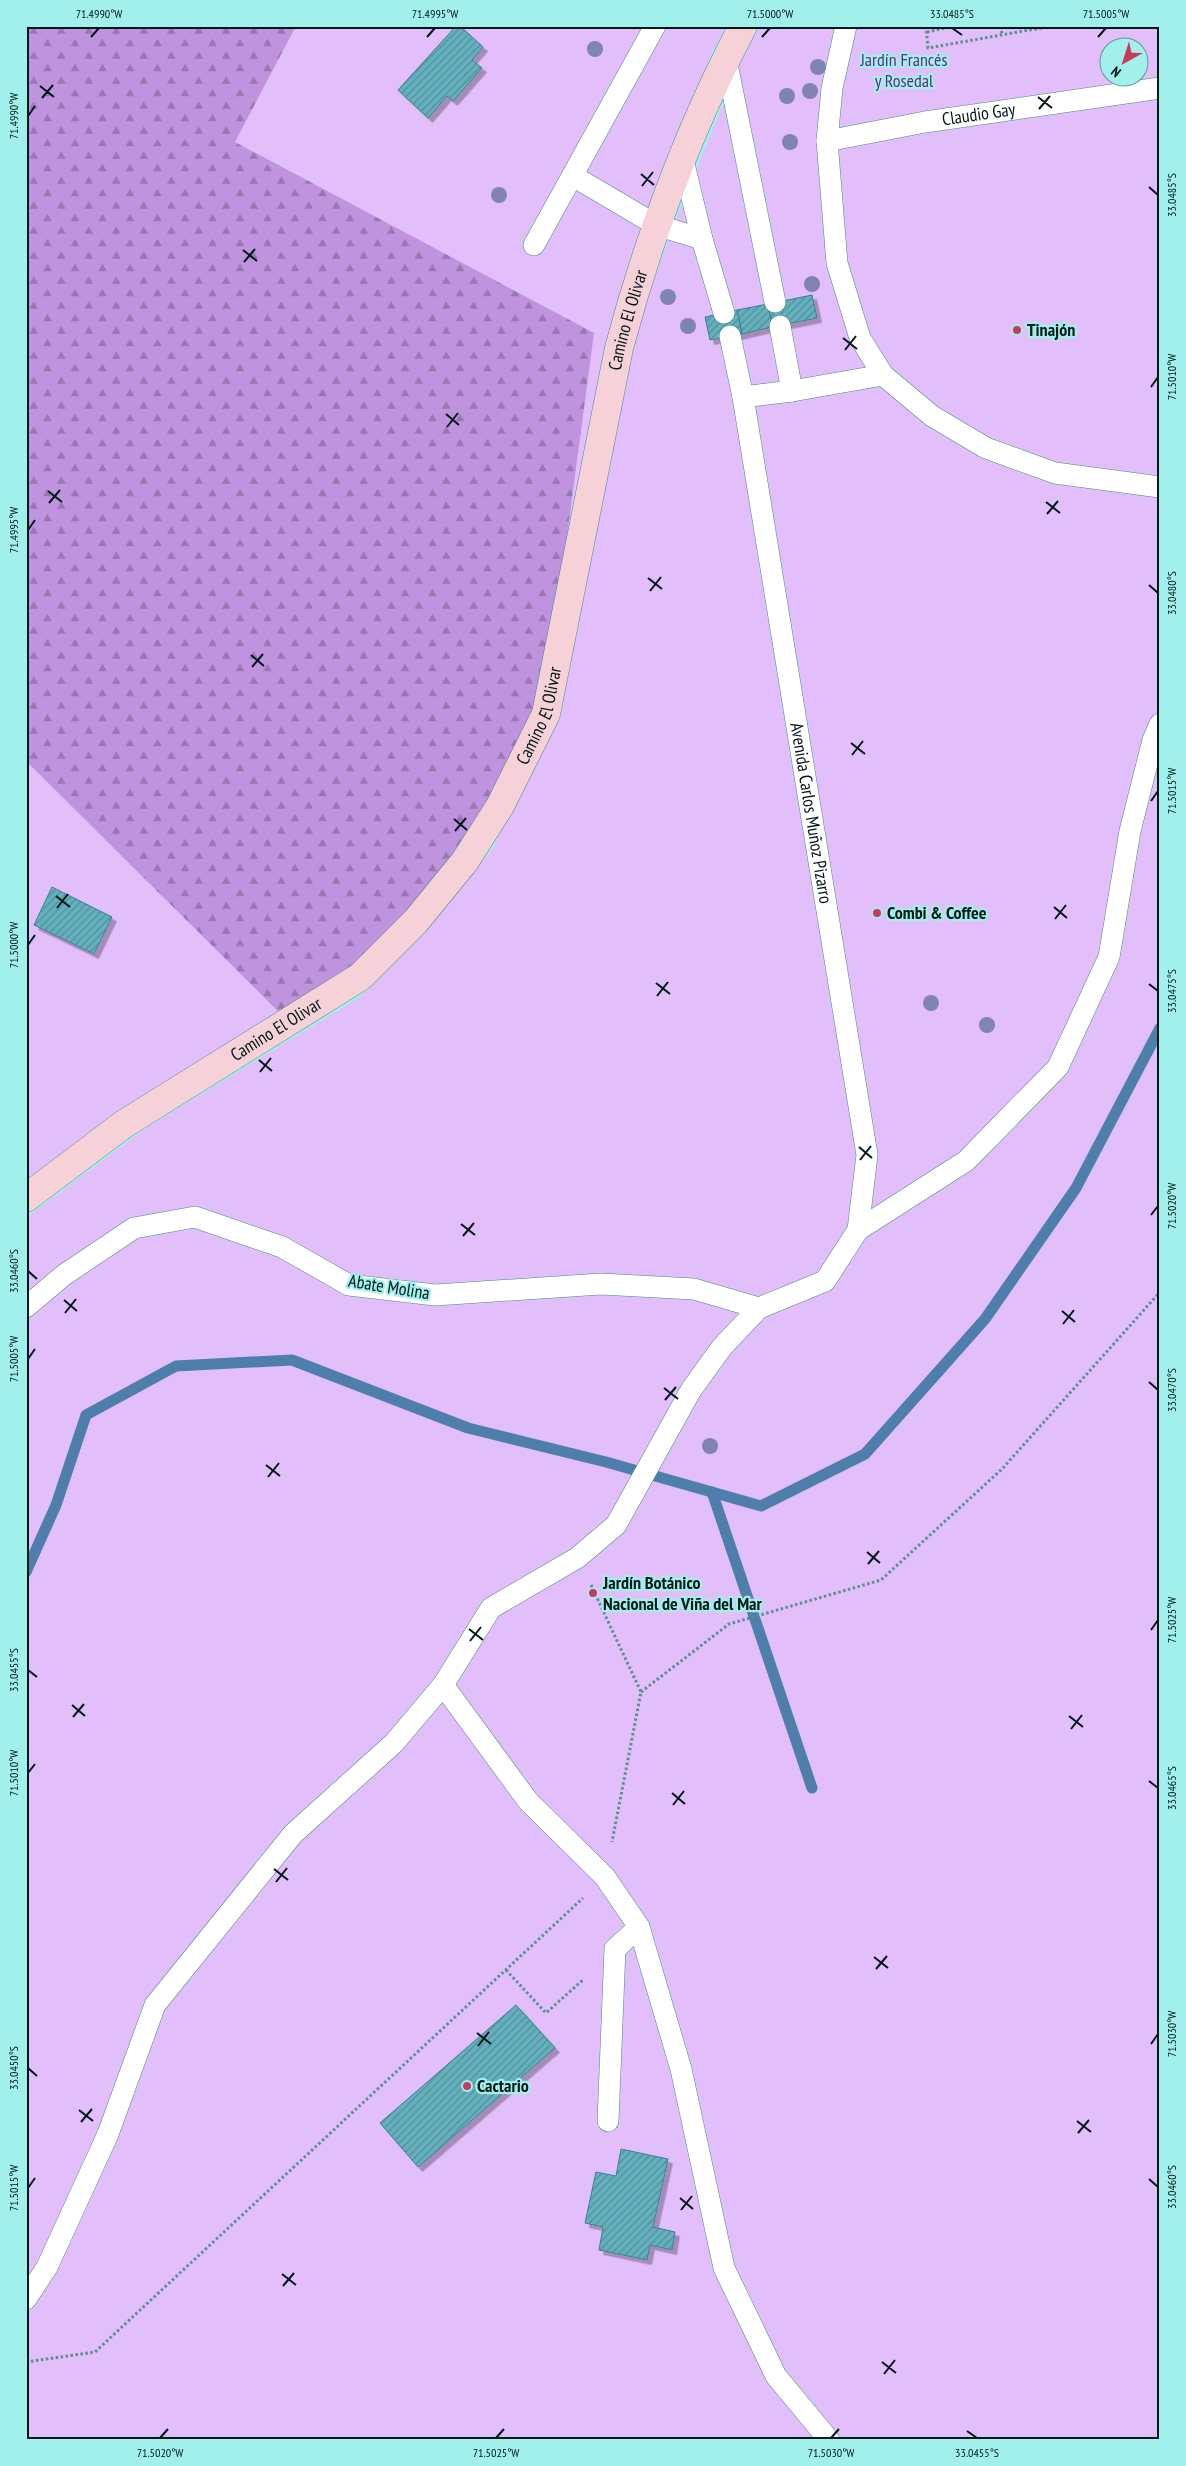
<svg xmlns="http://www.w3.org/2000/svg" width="1186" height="2466" font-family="'PT Sans Narrow',sans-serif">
  <defs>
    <pattern id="forest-firs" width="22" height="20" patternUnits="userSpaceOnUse" patternTransform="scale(1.25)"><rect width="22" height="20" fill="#c093de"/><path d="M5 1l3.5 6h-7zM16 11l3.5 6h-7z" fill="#9a77b3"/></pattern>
    <pattern id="building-hatch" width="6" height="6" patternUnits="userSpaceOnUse" patternTransform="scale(1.25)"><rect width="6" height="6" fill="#65b0be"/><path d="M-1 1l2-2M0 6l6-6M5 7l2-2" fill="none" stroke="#518e99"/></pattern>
    <filter id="shadow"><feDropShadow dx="4.5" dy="4.5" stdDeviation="0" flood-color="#0004"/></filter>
  </defs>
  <rect width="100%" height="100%" fill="#a1f0eb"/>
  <!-- green -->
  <g fill="#e2befb" fill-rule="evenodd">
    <path d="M26 26H726L712 52 647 230 565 551 338 979 96 1127 26 1187Z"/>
    <path d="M760 26H1160V2440H26V1218L143 1130 360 997 421 935 493 848 559 709 628 351 680 209 746 48ZM1108 48H1138V78H1108Z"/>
  </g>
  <!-- forest -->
  <path fill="url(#forest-firs)" d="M26 26H296L235 142 594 333 565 551 534 710 469 837 417 901 338 979 281 1014 26 761Z"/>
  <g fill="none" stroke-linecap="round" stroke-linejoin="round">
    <!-- stream -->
    <g stroke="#4d7eac" stroke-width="11">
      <path d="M712 1492 812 1788"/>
      <path d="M26 1572 56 1505 86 1415 176 1366 292 1360 468 1428 606 1462 761 1506 865 1454 985 1319 1076 1188 1160 1028"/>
    </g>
  </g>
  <!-- building -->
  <g fill="url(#building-hatch)" stroke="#368290" filter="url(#shadow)">
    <path d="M456 26H460L483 47 472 60 482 68 453 101 447 96 428 118 398 90Z"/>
    <path d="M812 295 817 318 772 327 768 304Z"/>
    <path d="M768 304 772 327 742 334 737 310Z"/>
    <path d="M737 310 742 334 710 340 705 317Z"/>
    <path d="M52 887 112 917 94 954 34 925Z"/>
    <path d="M516 2005 555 2048 418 2167 380 2123Z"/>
    <path d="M621 2149 668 2159 653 2227 675 2232 672 2250 650 2245 647 2260 599 2250 603 2227 585 2223 596 2172 616 2176Z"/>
  </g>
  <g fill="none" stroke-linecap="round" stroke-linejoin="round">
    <defs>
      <g id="lane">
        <path d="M846 26 832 88 827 141 837 263 860 338 883 375 932 416 986 448 1055 473 1160 487"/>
        <path d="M726 59 775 302"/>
        <path id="s1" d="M827 141 925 122 1160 88"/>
        <path d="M682 156 702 239 724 313"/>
        <path d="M573 176 656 225 702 239"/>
        <path d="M534 245 655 26"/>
        <path d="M780 326 792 391"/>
        <path id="s2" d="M730 336 743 397 867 1155 858 1230"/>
        <path d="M743 397 792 391 883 375"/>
        <path d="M26 1307 64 1275 134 1228 195 1217 282 1247 349 1285 435 1295 601 1284 694 1289 759 1308"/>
        <path d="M443 1685 528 1801 605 1877 639 1927 681 2069 724 2268 776 2376 829 2440"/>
        <path d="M608 2121 615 1949 639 1927"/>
        <path d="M26 2299 47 2267 108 2134 155 2005 293 1834 394 1743 443 1685 491 1608 577 1558 616 1525 691 1390 722 1347 759 1308 825 1281 858 1230 966 1161 1058 1067 1109 957 1130 831 1153 740 1160 724"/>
      </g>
      <g id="secondary">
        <path id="s3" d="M26 1198 124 1124 360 977 416 921 465 861 500 806 546 714 619 348C649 236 689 129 743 26"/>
      </g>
    </defs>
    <!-- lane casing -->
    <use href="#lane" stroke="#3f8d8a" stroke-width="22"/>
    <!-- secondary casing -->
    <use href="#secondary" stroke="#3f8d8a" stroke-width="29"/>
    <!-- path -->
    <g stroke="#5a908d" stroke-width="3" stroke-dasharray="2.5 2.5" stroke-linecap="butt">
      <path d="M926 26 928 48 1052 26"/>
      <path d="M1001 26 1002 35"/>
      <path d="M927 32 955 26"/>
      <path d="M591 1585 641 1692 612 1842"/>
      <path d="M641 1692 729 1624 881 1580 1002 1469 1160 1292"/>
      <path d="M506 1970 546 2013 584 1979"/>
      <path d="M26 2362 95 2352 583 1898"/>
    </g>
    <!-- lane -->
    <use href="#lane" stroke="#fff" stroke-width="21"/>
    <!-- secondary -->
    <use href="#secondary" stroke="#f6d2d8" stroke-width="28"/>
  </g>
  <!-- trees -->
  <g fill="#7f84b2">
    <circle cx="595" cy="49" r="8"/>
    <circle cx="818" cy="67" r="8"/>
    <circle cx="810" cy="91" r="8"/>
    <circle cx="787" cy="96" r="8"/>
    <circle cx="790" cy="142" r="8"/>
    <circle cx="499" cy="195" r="8"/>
    <circle cx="812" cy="284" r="8"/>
    <circle cx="668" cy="297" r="8"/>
    <circle cx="688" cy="326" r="8"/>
    <circle cx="931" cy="1003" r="8"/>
    <circle cx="987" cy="1025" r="8"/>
    <circle cx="710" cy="1446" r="8"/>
  </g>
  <!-- ticks -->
  <path fill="none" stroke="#011817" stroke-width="2" d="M952 28 962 35M91 37 99 28M427 37 435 28M762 37 770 28M1098 37 1106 28M40 86 54 97M1038 97 1052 108M42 98 53 85M1039 109 1050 96M28 116 35 106M641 174 654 185M642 186 653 172M1149 187 1158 195M243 250 257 261M244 262 255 249M843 338 857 349M845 350 856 336M1151 387 1158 377M446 414 459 425M447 427 458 413M48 491 62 502M1046 502 1060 513M49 503 60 490M1047 514 1058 501M28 530 35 520M648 578 662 589M1149 585 1158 593M650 591 661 577M251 655 264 666M252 667 263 654M851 743 865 754M852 755 863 741M1151 801 1158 791M454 819 467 830M455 831 466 818M56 896 70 907M1054 907 1067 918M57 908 68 894M1055 919 1066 905M28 945 35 935M656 983 670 994M1149 984 1158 991M657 996 668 982M259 1060 272 1071M260 1072 271 1058M859 1147 872 1158M860 1160 871 1146M1151 1215 1158 1206M461 1224 475 1235M463 1236 474 1223M28 1271 37 1279M64 1300 77 1311M1062 1311 1075 1322M65 1313 76 1299M1063 1324 1074 1310M28 1359 35 1349M1149 1382 1158 1390M664 1388 678 1399M665 1400 676 1387M266 1465 280 1476M268 1477 279 1463M867 1552 880 1563M868 1564 879 1551M469 1629 483 1640M1151 1630 1158 1620M470 1641 481 1627M28 1670 37 1677M72 1705 85 1716M1069 1716 1083 1727M73 1717 84 1704M1071 1729 1082 1715M28 1773 35 1764M1149 1781 1158 1788M672 1793 685 1804M673 1805 684 1791M274 1869 288 1880M276 1882 287 1868M874 1957 888 1968M876 1969 887 1956M477 2033 491 2044M1151 2044 1158 2034M478 2046 489 2032M28 2068 37 2076M79 2110 93 2121M1077 2121 1091 2132M81 2122 92 2109M1078 2133 1089 2120M1149 2179 1158 2187M28 2188 35 2178M680 2198 693 2209M681 2210 692 2196M282 2274 296 2285M283 2286 294 2273M882 2362 896 2373M884 2374 895 2360M967 2431 977 2438M160 2438 168 2429M496 2438 504 2429M831 2438 839 2429"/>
  <!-- markers -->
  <g fill="#c9395c" stroke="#a1f0eb" stroke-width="2">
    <circle cx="1017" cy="330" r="5"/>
    <circle cx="877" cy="913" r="5"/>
    <circle cx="593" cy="1593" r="5"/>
    <circle cx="467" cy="2086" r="5"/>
  </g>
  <g text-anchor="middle" stroke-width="4.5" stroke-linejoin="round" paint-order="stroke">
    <!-- park labels -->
    <g font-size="18" fill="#632b83" stroke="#a1f0eb">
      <text x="904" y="66">Jardín Francés<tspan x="904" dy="21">y Rosedal</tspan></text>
    </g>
    <!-- street labels -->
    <g font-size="18" fill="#011817" stroke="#a1f0eb">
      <text dy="6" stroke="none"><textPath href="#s1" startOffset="154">Claudio Gay</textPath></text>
      <text dy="6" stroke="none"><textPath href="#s3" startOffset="1128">Camino El Olivar</textPath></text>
      <text dy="6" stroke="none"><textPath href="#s3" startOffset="722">Camino El Olivar</textPath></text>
      <text dy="6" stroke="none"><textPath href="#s2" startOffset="484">Avenida Carlos Muñoz Pizarro</textPath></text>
      <text dy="6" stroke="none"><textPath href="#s3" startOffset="302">Camino El Olivar</textPath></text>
      <text transform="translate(389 1287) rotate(9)" y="6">Abate Molina</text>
    </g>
    <!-- poi labels -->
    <g font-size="18" font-weight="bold" fill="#011817" stroke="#a1f0eb" text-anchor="start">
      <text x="1027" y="336">Tinajón</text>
      <text x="887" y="919">Combi &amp; Coffee</text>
      <text x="603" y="1589">Jardín Botánico<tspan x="603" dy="21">Nacional de Viña del Mar</tspan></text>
      <text x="477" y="2092">Cactario</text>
    </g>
  </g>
  <!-- border -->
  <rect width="1186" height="2466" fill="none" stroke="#a1f0eb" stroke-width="55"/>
  <!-- north arrow -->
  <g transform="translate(1124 62) rotate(219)"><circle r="24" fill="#a1f0eb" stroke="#619a96"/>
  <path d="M0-4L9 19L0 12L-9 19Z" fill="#c9395c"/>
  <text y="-8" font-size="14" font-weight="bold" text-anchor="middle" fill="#011817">N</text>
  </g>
  <rect x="28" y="28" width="1130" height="2410" fill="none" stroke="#011817" stroke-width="2"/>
  <g font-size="12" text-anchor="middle" fill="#011817">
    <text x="99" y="18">71.4990°W</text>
    <text x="435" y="18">71.4995°W</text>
    <text x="770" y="18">71.5000°W</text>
    <text x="952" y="18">33.0485°S</text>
    <text x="1106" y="18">71.5005°W</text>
    <text transform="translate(14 116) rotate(-90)" y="4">71.4990°W</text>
    <text transform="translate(1172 195) rotate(-90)" y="4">33.0485°S</text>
    <text transform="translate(1172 377) rotate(-90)" y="4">71.5010°W</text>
    <text transform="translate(14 530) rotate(-90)" y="4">71.4995°W</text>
    <text transform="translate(1172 593) rotate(-90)" y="4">33.0480°S</text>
    <text transform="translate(1172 791) rotate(-90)" y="4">71.5015°W</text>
    <text transform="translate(14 945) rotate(-90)" y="4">71.5000°W</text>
    <text transform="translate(1172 991) rotate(-90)" y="4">33.0475°S</text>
    <text transform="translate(1172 1206) rotate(-90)" y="4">71.5020°W</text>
    <text transform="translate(14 1271) rotate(-90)" y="4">33.0460°S</text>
    <text transform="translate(14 1359) rotate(-90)" y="4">71.5005°W</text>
    <text transform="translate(1172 1390) rotate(-90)" y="4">33.0470°S</text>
    <text transform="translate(1172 1620) rotate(-90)" y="4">71.5025°W</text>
    <text transform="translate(14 1670) rotate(-90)" y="4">33.0455°S</text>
    <text transform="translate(14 1773) rotate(-90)" y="4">71.5010°W</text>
    <text transform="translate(1172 1788) rotate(-90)" y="4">33.0465°S</text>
    <text transform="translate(1172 2034) rotate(-90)" y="4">71.5030°W</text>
    <text transform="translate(14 2068) rotate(-90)" y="4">33.0450°S</text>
    <text transform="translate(1172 2187) rotate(-90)" y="4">33.0460°S</text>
    <text transform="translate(14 2188) rotate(-90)" y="4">71.5015°W</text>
    <text x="160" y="2457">71.5020°W</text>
    <text x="496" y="2457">71.5025°W</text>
    <text x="831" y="2457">71.5030°W</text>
    <text x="977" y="2457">33.0455°S</text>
  </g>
</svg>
